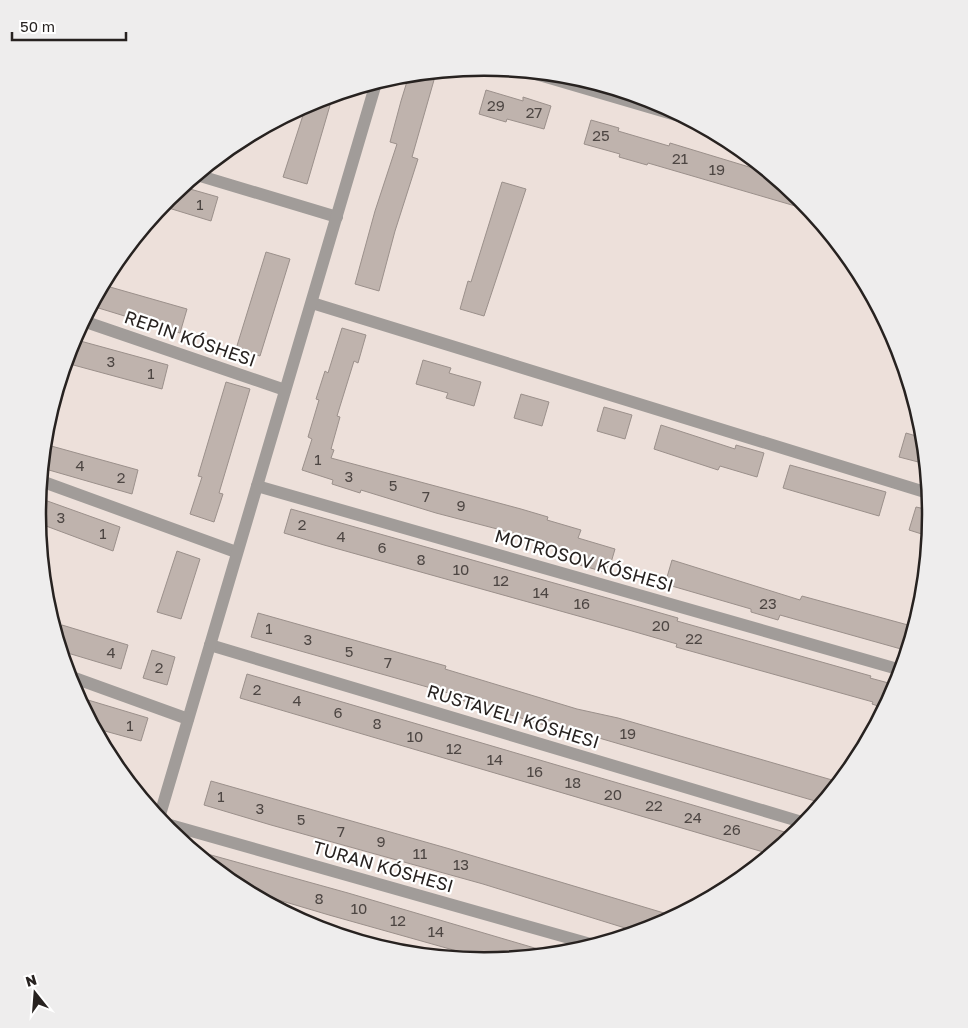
<svg xmlns="http://www.w3.org/2000/svg" width="968" height="1028" font-family="'Golos Text',sans-serif">
  <rect width="100%" height="100%" fill="#ede0da"/>
  <!-- building -->
  <g fill="#bfb3ad" stroke="#9b908b">
    <path d="M414 74 434 80 412 157 418 159 395 231 379 291 355 284 375 211 397 144 390 142 401 101 409 75Z"/>
    <path d="M486 90 523 101V97L551 106 544 129 507 119 506 122 479 114Z"/>
    <path d="M333 95 307 184 283 177 306 106Z"/>
    <path d="M591 120 619 128 618 131 669 146 670 143 769 173 800 198 809 210 648 163 647 165 619 157 620 154 584 144Z"/>
    <path d="M502 182 526 189 484 316 460 309 468 281 471 282Z"/>
    <path d="M183 187 218 197 211 221 162 206Z"/>
    <path d="M266 252 290 259 260 356 236 349Z"/>
    <path d="M103 285 187 309 180 333 92 306Z"/>
    <path d="M342 328 366 335 358 363 354 361 337 416 340 417 331 449 334 450 331 458 521 509 548 517 547 520 581 530 578 538 615 549 608 573 580 565 583 556 546 545 547 542 436 513 361 490 360 493 332 484 333 480 302 470 312 439 308 437 319 400 316 399 325 371 328 373Z"/>
    <path d="M73 339 168 365 162 389 66 363Z"/>
    <path d="M423 360 451 368 449 373 481 382 474 406 446 398 448 393 416 384Z"/>
    <path d="M226 382 250 389 219 493 223 494 214 522 190 514 202 477 198 476Z"/>
    <path d="M521 394 549 402 542 426 514 418Z"/>
    <path d="M604 407 632 415 625 439 597 431Z"/>
    <path d="M661 425 735 449 736 445 764 453 757 477 720 466 718 470 654 449Z"/>
    <path d="M906 433 923 438 926 464 899 457Z"/>
    <path d="M44 444 138 470 132 494 42 468Z"/>
    <path d="M790 465 886 492 879 516 783 488Z"/>
    <path d="M39 498 120 527 113 551 38 523Z"/>
    <path d="M916 507 930 510 928 536 909 530Z"/>
    <path d="M291 509 650 610 678 618 677 621 871 676 870 678 896 685 884 708 872 704 873 702 676 647 677 644 632 631 324 545 284 533Z"/>
    <path d="M177 551 200 559 181 619 157 612Z"/>
    <path d="M672 560 800 600 802 596 908 625 901 649 780 615 778 620 751 612V609L665 584Z"/>
    <path d="M258 613 446 666 445 669 577 709 618 718 839 782 822 803 599 738 554 728 451 697 452 694 251 637Z"/>
    <path d="M62 625 128 645 121 669 61 651 58 640Z"/>
    <path d="M152 650 175 657 167 685 143 678Z"/>
    <path d="M247 674 788 833 786 841 770 854 240 698Z"/>
    <path d="M78 697 148 718 141 741 94 728Z"/>
    <path d="M211 781 450 849 674 916 655 927 638 932 483 884 271 825 204 805Z"/>
    <path d="M193 850 348 893 555 954 489 960 329 915 245 890 236 885Z"/>
  </g>
  <g fill="none" stroke-linecap="round" stroke-linejoin="round">
    <!-- minor -->
    <g stroke="#a19c99" stroke-width="12">
      <path d="M529 72 686 118"/>
      <path d="M197 175 337 217"/>
      <path d="M312 303 928 493"/>
      <path d="M83 321 285 390"/>
      <path d="M41 481 236 552"/>
      <path d="M257 486 901 670"/>
      <path d="M210 645 805 823"/>
      <path d="M69 676 188 719"/>
      <path d="M159 818 376 83"/>
      <path d="M163 823 594 945"/>
    </g>
  </g>
  <g text-anchor="middle" stroke-width="4.5" stroke-linejoin="round" paint-order="stroke">
    <!-- number labels -->
    <g font-size="15" fill="#4d4643">
      <text x="496" y="111">29</text>
      <text x="534" y="118">27</text>
      <text x="601" y="141">25</text>
      <text x="680" y="164">21</text>
      <text x="717" y="175">19</text>
      <text x="200" y="210">1</text>
      <text x="111" y="367">3</text>
      <text x="151" y="379">1</text>
      <text x="318" y="465">1</text>
      <text x="80" y="471">4</text>
      <text x="349" y="482">3</text>
      <text x="121" y="483">2</text>
      <text x="393" y="491">5</text>
      <text x="426" y="502">7</text>
      <text x="461" y="511">9</text>
      <text x="61" y="523">3</text>
      <text x="302" y="530">2</text>
      <text x="103" y="539">1</text>
      <text x="341" y="542">4</text>
      <text x="382" y="553">6</text>
      <text x="421" y="565">8</text>
      <text x="461" y="575">10</text>
      <text x="501" y="586">12</text>
      <text x="541" y="598">14</text>
      <text x="582" y="609">16</text>
      <text x="768" y="609">23</text>
      <text x="661" y="631">20</text>
      <text x="269" y="634">1</text>
      <text x="694" y="644">22</text>
      <text x="308" y="645">3</text>
      <text x="349" y="657">5</text>
      <text x="111" y="658">4</text>
      <text x="388" y="668">7</text>
      <text x="159" y="673">2</text>
      <text x="257" y="695">2</text>
      <text x="297" y="706">4</text>
      <text x="338" y="718">6</text>
      <text x="377" y="729">8</text>
      <text x="130" y="731">1</text>
      <text x="628" y="739">19</text>
      <text x="415" y="742">10</text>
      <text x="454" y="754">12</text>
      <text x="495" y="765">14</text>
      <text x="535" y="777">16</text>
      <text x="573" y="788">18</text>
      <text x="613" y="800">20</text>
      <text x="221" y="802">1</text>
      <text x="654" y="811">22</text>
      <text x="260" y="814">3</text>
      <text x="693" y="823">24</text>
      <text x="301" y="825">5</text>
      <text x="732" y="835">26</text>
      <text x="341" y="837">7</text>
      <text x="381" y="847">9</text>
      <text x="420" y="859">11</text>
      <text x="461" y="870">13</text>
      <text x="319" y="904">8</text>
      <text x="359" y="914">10</text>
      <text x="398" y="926">12</text>
      <text x="436" y="937">14</text>
    </g>
    <!-- street labels -->
    <g font-size="18" fill="#272220" stroke="#fff">
      <text transform="translate(190 339) rotate(19)" y="6">REPIN KÓSHESI</text>
      <text transform="translate(584 561) rotate(16)" y="6">MOTROSOV KÓSHESI</text>
      <text transform="translate(513 717) rotate(17)" y="6">RUSTAVELI KÓSHESI</text>
      <text transform="translate(383 867) rotate(16)" y="6">TURAN KÓSHESI</text>
    </g>
  </g>
  <!-- crop -->
  <path d="M0 0H968V1028H0ZM46 514a438 438 0 1 1 876 0a438 438 0 1 1-876 0Z" fill="#eeeded" fill-rule="evenodd"/>
  <path fill="none" stroke="#272220" stroke-width="2.5" d="M46 514a438 438 0 1 1 876 0a438 438 0 1 1-876 0Z"/>
  <!-- north arrow -->
  <g transform="translate(35 993) rotate(343)" stroke="#ffffff" stroke-width="4" paint-order="stroke">
  <path d="M0-4L9 19L0 12L-9 19Z" fill="#272220"/>
  <text y="-8" font-size="14" font-weight="bold" text-anchor="middle" fill="#272220">N</text>
  </g>
  <!-- scale -->
  <path d="M12 32v8h114v-8" fill="none" stroke="#272220" stroke-width="2.5"/>
  <text x="20" y="32" font-size="15" fill="#272220" stroke="#ffffff" stroke-width="4" paint-order="stroke">50 m</text>
</svg>
